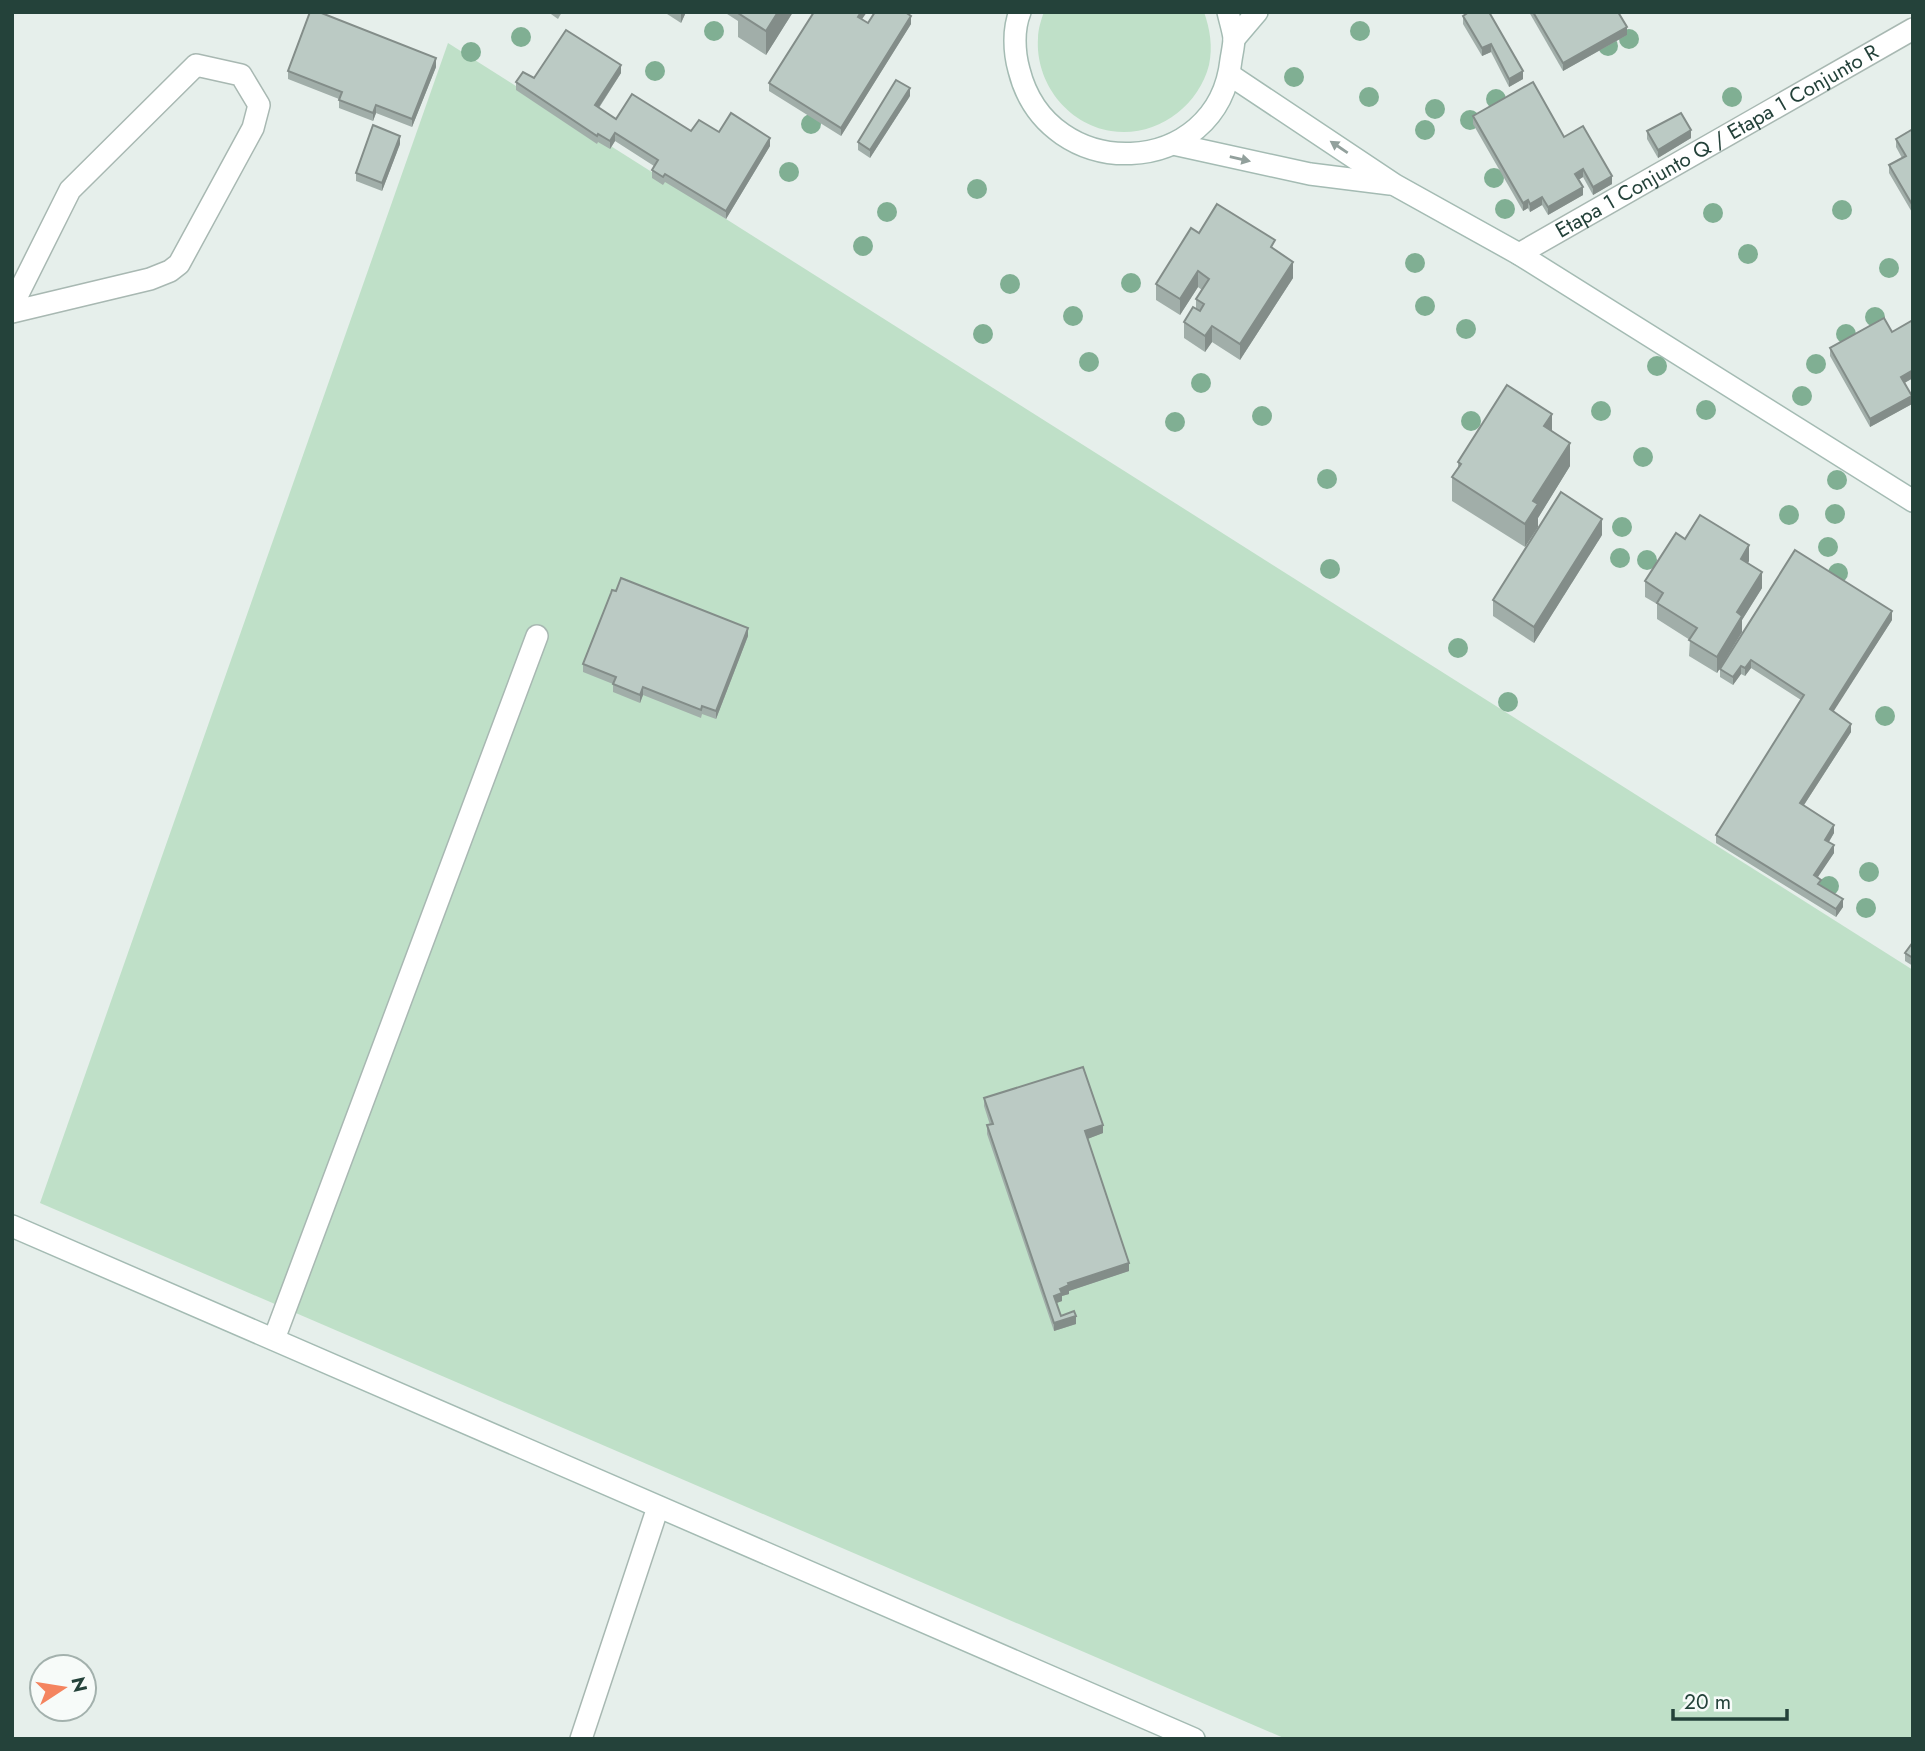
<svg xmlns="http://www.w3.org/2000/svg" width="1925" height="1751" font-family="Jost,sans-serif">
  <rect width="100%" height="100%" fill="#e6efeb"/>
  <!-- green -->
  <g fill="#bfe0c8">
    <path d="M1044 12H1204C1210 29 1213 47 1209 65 1198 108 1155 138 1111 131 1067 124 1035 82 1038 38 1038 30 1041 20 1044 12Z"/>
    <path d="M448 43 1913 970V1739H1286L40 1203Z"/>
  </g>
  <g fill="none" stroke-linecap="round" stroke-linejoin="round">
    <defs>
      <g id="lane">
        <path d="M12 306 70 190 196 65 241 75 259 105 253 128 179 264 170 271 150 279 12 312"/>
        <path d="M274 1339 537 636"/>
        <path d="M581 1739 658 1507"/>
      </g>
      <g id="street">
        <path id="s1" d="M1519 254 1913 29"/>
      </g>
      <g id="secondary">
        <path d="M1020 12C1013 29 1014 52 1019 70 1048 186 1218 180 1231 60 1232 53 1234 45 1234 38 1233 30 1230 21 1228 12"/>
        <path d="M1234 39 1257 12"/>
        <path d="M1230 75 1395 185 1519 254 1913 501"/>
        <path d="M1173 144 1310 174 1390 184"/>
        <path d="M12 1226 1194 1739"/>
      </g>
    </defs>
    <!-- lane casing -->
    <use href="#lane" stroke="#a8b8b2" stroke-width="24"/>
    <!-- street casing -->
    <use href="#street" stroke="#a8b8b2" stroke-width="24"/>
    <!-- secondary casing -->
    <use href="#secondary" stroke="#a4bbb3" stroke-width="24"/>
    <!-- lane -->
    <use href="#lane" stroke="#fff" stroke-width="21"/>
    <!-- street -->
    <use href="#street" stroke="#fff" stroke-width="21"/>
    <!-- secondary -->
    <use href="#secondary" stroke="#fff" stroke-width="21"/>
  </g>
  <!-- trees -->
  <g fill="#80af93">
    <circle cx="714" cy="31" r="10"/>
    <circle cx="1360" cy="31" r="10"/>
    <circle cx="521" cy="37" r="10"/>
    <circle cx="1629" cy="39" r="10"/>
    <circle cx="1608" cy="46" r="10"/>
    <circle cx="471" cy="52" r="10"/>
    <circle cx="655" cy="71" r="10"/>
    <circle cx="1294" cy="77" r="10"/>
    <circle cx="1369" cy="97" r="10"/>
    <circle cx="1732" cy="97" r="10"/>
    <circle cx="1496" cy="99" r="10"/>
    <circle cx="1435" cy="109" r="10"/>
    <circle cx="1470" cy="120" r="10"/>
    <circle cx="811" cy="124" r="10"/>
    <circle cx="1425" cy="130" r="10"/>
    <circle cx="789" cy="172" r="10"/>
    <circle cx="1494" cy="178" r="10"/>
    <circle cx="977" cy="189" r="10"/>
    <circle cx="1505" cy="209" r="10"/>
    <circle cx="1842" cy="210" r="10"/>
    <circle cx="887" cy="212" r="10"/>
    <circle cx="1713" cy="213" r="10"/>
    <circle cx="863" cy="246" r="10"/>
    <circle cx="1748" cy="254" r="10"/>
    <circle cx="1415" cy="263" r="10"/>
    <circle cx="1889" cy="268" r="10"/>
    <circle cx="1131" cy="283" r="10"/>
    <circle cx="1010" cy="284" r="10"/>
    <circle cx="1425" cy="306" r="10"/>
    <circle cx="1073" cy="316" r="10"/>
    <circle cx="1875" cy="317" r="10"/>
    <circle cx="1466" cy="329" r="10"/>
    <circle cx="983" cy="334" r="10"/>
    <circle cx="1846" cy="334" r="10"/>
    <circle cx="1089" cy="362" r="10"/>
    <circle cx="1816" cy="364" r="10"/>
    <circle cx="1657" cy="366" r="10"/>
    <circle cx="1201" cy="383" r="10"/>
    <circle cx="1802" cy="396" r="10"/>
    <circle cx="1706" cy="410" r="10"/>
    <circle cx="1601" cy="411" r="10"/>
    <circle cx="1262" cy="416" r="10"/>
    <circle cx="1471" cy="421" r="10"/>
    <circle cx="1175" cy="422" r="10"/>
    <circle cx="1643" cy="457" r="10"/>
    <circle cx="1327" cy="479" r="10"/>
    <circle cx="1837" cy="480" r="10"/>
    <circle cx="1835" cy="514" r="10"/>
    <circle cx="1789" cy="515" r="10"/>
    <circle cx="1622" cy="527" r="10"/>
    <circle cx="1828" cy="547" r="10"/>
    <circle cx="1620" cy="558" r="10"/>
    <circle cx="1647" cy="560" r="10"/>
    <circle cx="1330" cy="569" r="10"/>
    <circle cx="1838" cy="573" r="10"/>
    <circle cx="1458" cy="648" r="10"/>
    <circle cx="1508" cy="702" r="10"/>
    <circle cx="1885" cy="716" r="10"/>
    <circle cx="1869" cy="872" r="10"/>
    <circle cx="1829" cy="886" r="10"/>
    <circle cx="1866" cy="908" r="10"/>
  </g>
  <!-- wall -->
  <g fill="#a1aea9">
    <path d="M548 12H562L558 19Z"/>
    <path d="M664 12H686L681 23Z"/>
    <path d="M724 12H793L766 55 738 37V21Z"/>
    <path d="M1529 12H1618L1627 35 1563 71Z"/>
    <path d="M1463 16 1523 71V79L1509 87 1491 52 1482 56 1463 24Z"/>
    <path d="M862 19 868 23 911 24 841 136 769 91V83Z"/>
    <path d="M436 67 412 127 376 113 373 121 339 108V99L288 79V71Z"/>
    <path d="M621 73 599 108 616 119 691 131 719 132 770 146 726 219 665 182 663 185 652 178V170L654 166 615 141 610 149 598 142 597 144 516 90V82L534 78Z"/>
    <path d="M910 96 870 158 858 150V142Z"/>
    <path d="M1473 116 1564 137 1612 184 1593 195 1583 177 1578 180 1583 195 1548 215 1542 205 1530 212 1528 208 1523 211 1473 124Z"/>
    <path d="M1913 129V214L1889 173V165L1902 158 1896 147V139Z"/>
    <path d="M1647 131 1691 138 1658 158 1647 139Z"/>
    <path d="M400 144 382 191 356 181V173Z"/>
    <path d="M1199 233 1275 250 1293 278 1240 360 1212 342 1205 352 1184 338V322L1196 309V299L1202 290 1198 287 1180 315 1156 300V284Z"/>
    <path d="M1830 348 1913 378 1904 383 1912 404 1870 427 1830 356Z"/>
    <path d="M1552 431 1570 466 1538 518V527L1525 547 1452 501V477L1458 468V462Z"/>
    <path d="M1602 535 1534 643 1493 616V600Z"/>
    <path d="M1685 539 1749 561 1748 563 1762 588 1742 620V632L1717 673 1689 656 1690 640 1657 619V604L1645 597V581Z"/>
    <path d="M1892 620 1833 711 1851 732 1804 805 1834 833 1829 842 1834 853 1817 877 1821 886 1843 907 1836 917 1716 843V835L1801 700 1751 668 1745 676 1741 674 1733 685 1720 677V669Z"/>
    <path d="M748 636 716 719 702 714 701 718 643 695 640 703 613 692V684L583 672V664Z"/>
    <path d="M1913 942V966L1905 961V953Z"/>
    <path d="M984 1098 1103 1133 1087 1139 1129 1271 1069 1291V1294L1062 1296V1301L1056 1303 1061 1316 1076 1324 1054 1331 987 1134V1125H990L984 1106Z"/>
  </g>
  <!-- shaded-wall -->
  <g fill="#838d89">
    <path d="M681 12H686L681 23Z"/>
    <path d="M778 12H793L766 55V31Z"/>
    <path d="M861 12H867L858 25V17Z"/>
    <path d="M911 16V24L841 136V128Z"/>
    <path d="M1627 27V35L1563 71V63Z"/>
    <path d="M1491 44V52L1482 56V48Z"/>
    <path d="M436 58V67L412 127V119Z"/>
    <path d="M621 65V73L595 113V105Z"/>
    <path d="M1523 71V79L1509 87V79Z"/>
    <path d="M910 88V96L870 158V150Z"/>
    <path d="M376 105V113L373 121V113Z"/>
    <path d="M1691 130V138L1658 158V150Z"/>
    <path d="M615 133V141L610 149V141Z"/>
    <path d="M400 136V144L382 191V183Z"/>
    <path d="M770 138V146L726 219V211Z"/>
    <path d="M1583 169V177L1575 182V174Z"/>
    <path d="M1612 176V184L1593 195V187Z"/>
    <path d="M1583 187V195L1548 215V207Z"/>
    <path d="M1542 197V205L1530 212V204Z"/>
    <path d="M1528 200V208L1523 211V203Z"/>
    <path d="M1293 262V278L1240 360V344Z"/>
    <path d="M1198 271V287L1180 315V299Z"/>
    <path d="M1212 326V342L1205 352V336Z"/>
    <path d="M1913 370V378L1901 385V377Z"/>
    <path d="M1912 396V404L1870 427V419Z"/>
    <path d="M1552 414V438L1544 426Z"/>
    <path d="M1570 443V466L1538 518V527L1525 547V524L1533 501Z"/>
    <path d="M1602 519V535L1534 643V627Z"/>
    <path d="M1749 545V561L1741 575V559Z"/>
    <path d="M1762 572V588L1742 620V632L1717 673V657L1737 612Z"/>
    <path d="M1892 611V620L1830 717V709Z"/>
    <path d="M748 628V636L716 719V711Z"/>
    <path d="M1751 660V668L1745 676V668Z"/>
    <path d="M1741 666V674L1733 685V677Z"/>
    <path d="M643 687V695L640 703V695Z"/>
    <path d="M1851 724V732L1800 811V803Z"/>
    <path d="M1834 825V833L1825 848V840Z"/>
    <path d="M1834 845V853L1814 883V875Z"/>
    <path d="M1843 899V907L1836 917V909Z"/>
    <path d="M1103 1125V1133L1085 1140V1131Z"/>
    <path d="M1129 1263V1271L1069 1291V1294L1062 1296V1301L1054 1304V1296L1060 1289 1068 1283Z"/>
    <path d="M1076 1316V1324L1054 1331V1323Z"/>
  </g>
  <!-- building -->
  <g fill="#bbcac4" stroke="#838d89" stroke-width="2">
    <path d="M310 12H319L436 58 412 119 376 105 373 113 339 100 342 92 288 71Z"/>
    <path d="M739 12H778L766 31 738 13Z"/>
    <path d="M814 12H861L858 17 868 23 875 12H905L911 16 841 128 769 83Z"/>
    <path d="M1469 12H1489L1523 71 1509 79 1491 44 1482 48 1463 16Z"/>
    <path d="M1533 12H1618L1627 27 1563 63Z"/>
    <path d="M566 30 621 65 595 105 616 119 632 94 691 131 699 120 719 132 731 113 770 138 726 211 665 174 663 177 652 170 658 160 615 133 610 141 598 134 597 136 516 82 523 72 534 78Z"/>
    <path d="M896 80 910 88 870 150 858 142Z"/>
    <path d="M1533 82 1564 137 1583 126 1612 176 1593 187 1583 169 1575 174 1583 187 1548 207 1542 197 1530 204 1528 200 1523 203 1473 116Z"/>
    <path d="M1681 113 1691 130 1658 150 1647 131Z"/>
    <path d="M373 125 400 136 382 183 356 173Z"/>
    <path d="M1913 129V206L1889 165 1906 156 1896 139Z"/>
    <path d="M1217 204 1275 240 1271 247 1293 262 1240 344 1212 326 1205 336 1184 322 1193 307 1200 311 1204 304 1196 299 1209 279 1198 271 1180 299 1156 284 1191 228 1199 233Z"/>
    <path d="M1884 318 1892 332 1913 320V370L1901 377 1912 396 1870 419 1830 348Z"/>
    <path d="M1507 385 1552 414 1544 426 1570 443 1533 501 1538 504 1525 524 1452 477 1461 464 1458 462Z"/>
    <path d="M1561 492 1602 519 1534 627 1493 600Z"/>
    <path d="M1700 515 1749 545 1741 559 1762 572 1737 612 1742 616 1717 657 1689 640 1697 628 1657 603 1663 593 1645 581 1676 533 1685 539Z"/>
    <path d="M1795 550 1892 611 1830 709 1851 724 1800 803 1834 825 1825 840 1834 845 1814 875 1821 880 1818 884 1843 899 1836 909 1716 835 1804 695 1751 660 1745 668 1741 666 1733 677 1720 669Z"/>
    <path d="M621 578 748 628 716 711 702 706 701 710 643 687 640 695 613 684 616 677 583 664 611 593 612 590 616 591Z"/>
    <path d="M1913 942V958L1905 953Z"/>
    <path d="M1083 1067 1103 1125 1085 1131 1129 1263 1068 1283 1069 1285 1060 1289 1062 1293 1054 1296 1061 1316 1074 1311 1076 1316 1054 1323 987 1125 993 1124 984 1098Z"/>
  </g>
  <!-- one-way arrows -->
  <defs><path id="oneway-solid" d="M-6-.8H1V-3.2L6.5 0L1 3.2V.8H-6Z" transform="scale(1.75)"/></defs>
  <g fill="#92a09c">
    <use href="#oneway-solid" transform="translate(1339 147) rotate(-146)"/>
    <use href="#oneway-solid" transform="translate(1240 159) rotate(13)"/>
  </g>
  <g text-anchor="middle" stroke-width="5" stroke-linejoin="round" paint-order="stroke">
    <!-- street labels -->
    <g font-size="21" fill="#24423a" stroke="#f7fbf9">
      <text dy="7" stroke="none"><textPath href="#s1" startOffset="228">Etapa 1 Conjunto Q / Etapa 1 Conjunto R</textPath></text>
    </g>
  </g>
  <!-- border -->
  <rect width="1925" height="1751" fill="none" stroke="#24423a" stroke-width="28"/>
  <!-- north arrow -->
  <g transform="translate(63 1688) rotate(78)"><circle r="33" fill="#f7fbf9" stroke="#a3b1ad" stroke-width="2"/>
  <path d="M0-5L12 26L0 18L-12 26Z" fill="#f4845f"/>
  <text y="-10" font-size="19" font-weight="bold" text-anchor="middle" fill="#24423a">N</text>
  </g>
  <!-- scale -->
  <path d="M1673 1709v10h114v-10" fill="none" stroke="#24423a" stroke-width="3.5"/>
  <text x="1684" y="1709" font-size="21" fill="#24423a" stroke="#f7fbf9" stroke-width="5" paint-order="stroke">20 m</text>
</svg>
